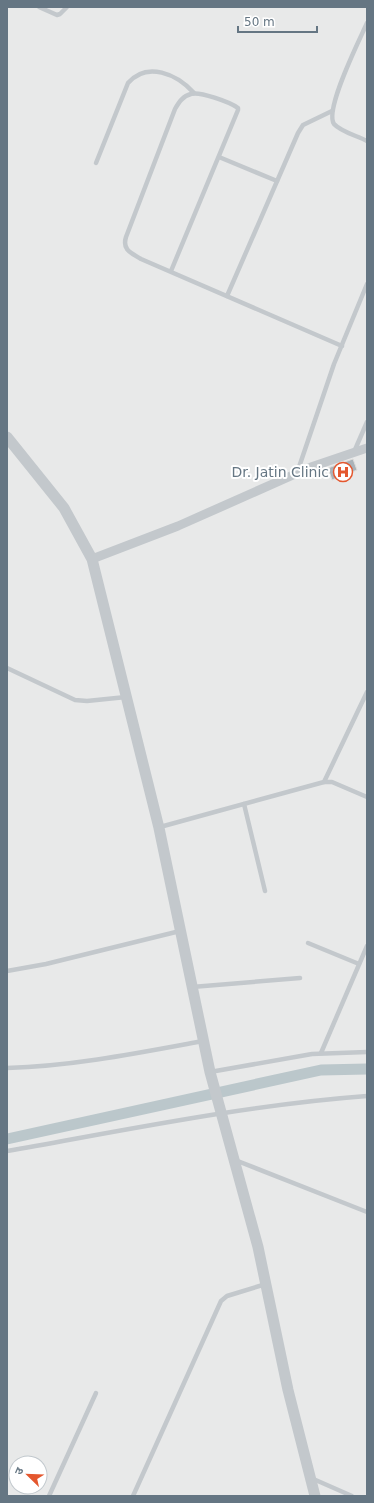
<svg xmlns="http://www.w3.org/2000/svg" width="374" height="1503" font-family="'DejaVu Sans','Noto Sans Devanagari',sans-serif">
  <rect width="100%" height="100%" fill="#fafaf8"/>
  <!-- built -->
  <path fill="#e8e9e9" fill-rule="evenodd" d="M7 7H367V1496H7ZM16 1463H40V1487H16Z"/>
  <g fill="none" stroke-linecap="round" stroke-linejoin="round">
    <!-- canal -->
    <path stroke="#bbc7cb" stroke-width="11" d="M7 1139 321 1070 367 1069"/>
  </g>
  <!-- building -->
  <path fill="#aab3b9" stroke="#dcdcda" d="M353 459 357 470 332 480 328 468Z"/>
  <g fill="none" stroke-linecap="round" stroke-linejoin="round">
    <!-- service -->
    <g stroke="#c3c8cc" stroke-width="4.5">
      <path d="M39 7 57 15 60 14 67 7"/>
      <path d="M367 23C360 39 324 110 334 124 341 132 358 136 367 141"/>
      <path d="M219 157 277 181"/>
      <path d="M96 163 128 83C147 61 177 74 194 93"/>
      <path d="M171 271 238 110V108C230 102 199 91 191 94 183 96 179 102 175 109L126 237C122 250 131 253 141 259L342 346"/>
      <path d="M227 296 298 133 303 125 332 111"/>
      <path d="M354 452 367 422"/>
      <path d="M297 473 334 364 367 284"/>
      <path d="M7 668 75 700 87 701 126 697"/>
      <path d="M324 782 367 692"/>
      <path d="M244 804 265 891"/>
      <path d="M160 827 324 782H332L367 797"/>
      <path d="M308 943 359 964"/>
      <path d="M7 971 46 964 180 931"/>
      <path d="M192 987 300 978"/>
      <path d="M321 1053 367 946"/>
      <path d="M7 1068C73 1066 138 1053 203 1041"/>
      <path d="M210 1072 312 1054 367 1052"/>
      <path d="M7 1151C126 1130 246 1105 367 1096"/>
      <path d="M235 1160 367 1212"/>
      <path d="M311 1478 352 1496"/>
      <path d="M49 1496 96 1393"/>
      <path d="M133 1496 221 1301 227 1296 266 1284"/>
    </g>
    <!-- minor -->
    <path stroke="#c3c8cc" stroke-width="9" d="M92 559 178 526 311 467 367 448"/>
    <!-- tertiary -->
    <path stroke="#c3c8cc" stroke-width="11" d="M7 437 64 508 92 559 159 828 210 1072 258 1247 288 1390 315 1496"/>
  </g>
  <!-- icons -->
  <defs>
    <symbol id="hospital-ring" viewBox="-11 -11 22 22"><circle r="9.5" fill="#fff" stroke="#e4572e" stroke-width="1.5"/><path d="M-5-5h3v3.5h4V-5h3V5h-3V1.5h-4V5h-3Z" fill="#e4572e"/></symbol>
  </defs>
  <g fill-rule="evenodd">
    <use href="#hospital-ring" x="332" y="461" width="22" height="22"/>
  </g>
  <g text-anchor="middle" stroke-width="4" stroke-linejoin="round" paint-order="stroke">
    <!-- poi labels -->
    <g font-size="14" fill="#657683" stroke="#fff" text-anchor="end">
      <text x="329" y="477">Dr. Jatin Clinic</text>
    </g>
  </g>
  <!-- border -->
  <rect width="374" height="1503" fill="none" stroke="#657683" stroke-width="16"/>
  <!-- north arrow -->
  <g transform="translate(28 1475) rotate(293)"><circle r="19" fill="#ffffff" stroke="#c1c8cd"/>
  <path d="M0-3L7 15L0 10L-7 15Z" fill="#e4572e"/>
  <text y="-6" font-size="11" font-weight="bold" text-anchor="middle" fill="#657683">उ</text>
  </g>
  <!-- scale -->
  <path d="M238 26v6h79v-6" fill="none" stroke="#657683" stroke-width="2"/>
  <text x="244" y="26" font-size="12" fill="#657683" stroke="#ffffff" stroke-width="3" paint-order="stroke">50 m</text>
</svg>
